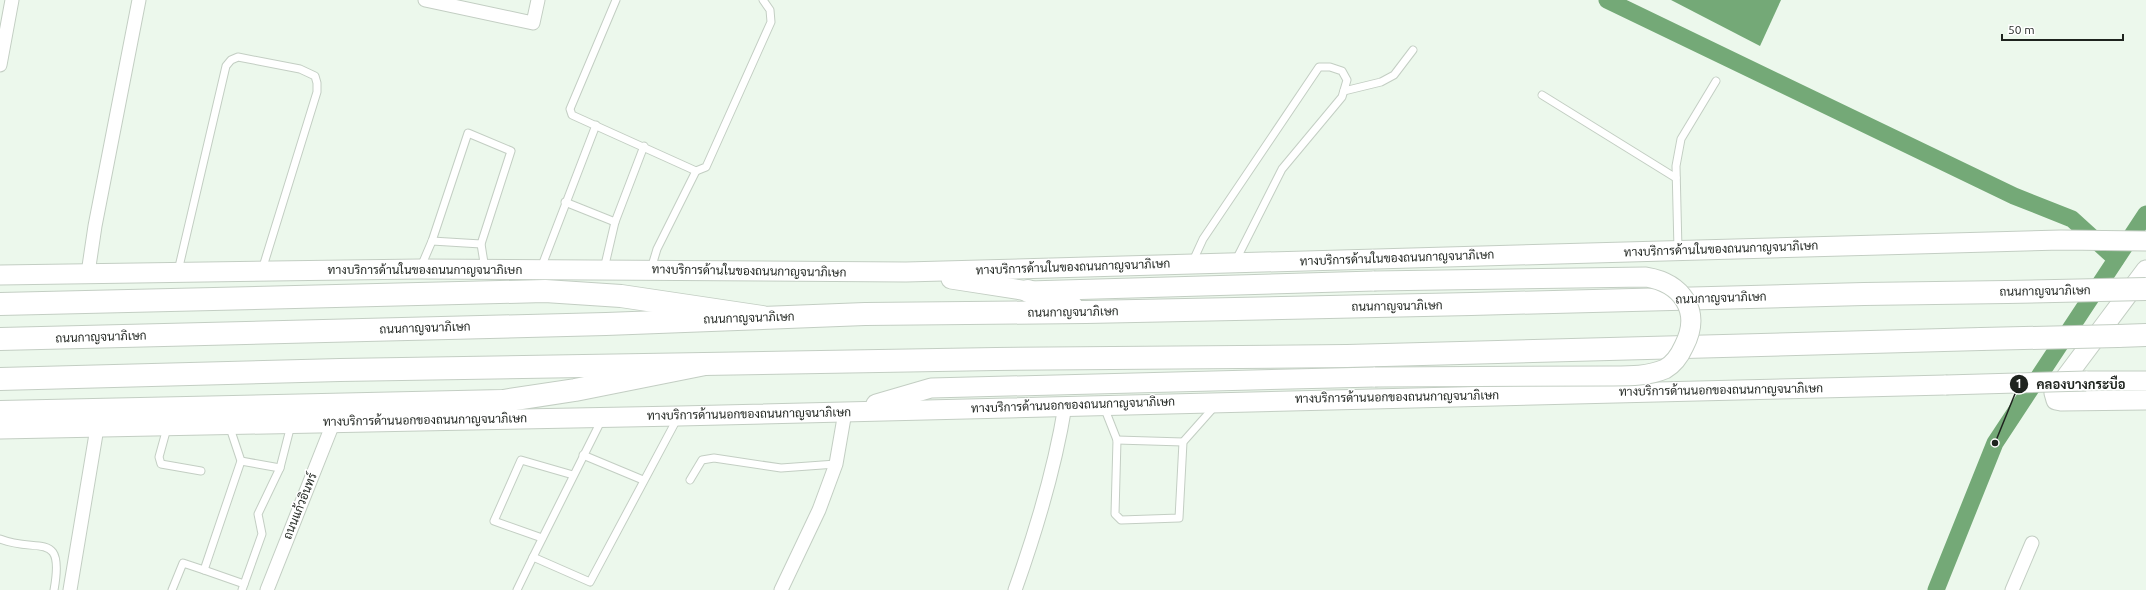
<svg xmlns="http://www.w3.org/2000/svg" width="2146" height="590" font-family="Ubuntu,Sarabun,sans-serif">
  <rect width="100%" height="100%" fill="#ecf8ec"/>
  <!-- water -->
  <path fill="#74a977" d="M1671 0H1781L1760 46Z"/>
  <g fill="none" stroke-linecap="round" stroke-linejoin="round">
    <!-- canal -->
    <g stroke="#74a977" stroke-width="17">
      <path d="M1607 0 2014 196 2072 219 2116 259"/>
      <path d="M1936 590 1995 443 2146 214"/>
    </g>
    <defs>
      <g id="service">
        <path d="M616 0 570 109 572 115 696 171 706 167 771 22 770 10 763 0"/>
        <path d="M1344 91 1381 82 1394 75 1413 50"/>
        <path d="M1542 95 1676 178"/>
        <path d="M565 202 615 222 644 146"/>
        <path d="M432 241 481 244"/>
        <path d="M1678 250 1676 166 1681 139 1716 81"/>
        <path d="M1192 263 1203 239 1319 67H1330L1342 71 1347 80 1342 97 1282 169 1236 260"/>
        <path d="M541 268 596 125"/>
        <path d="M420 269 432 241 468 133 511 151 481 244 485 269"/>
        <path d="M604 269 615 222"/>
        <path d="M651 269 657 249 696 171"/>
        <path d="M178 271 226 66 231 60 238 57 300 69 315 76 317 83V92L262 270"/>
        <path d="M1104 407 1117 440 1115 514 1121 520 1179 518 1183 442 1215 406"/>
        <path d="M602 419 533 557 590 582 677 419"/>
        <path d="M167 428 159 457 161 464 201 471"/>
        <path d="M1117 440 1183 442"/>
        <path d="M583 455 643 480"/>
        <path d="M241 461 280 468"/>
        <path d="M690 480 702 460 714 458 781 468 836 464"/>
        <path d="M542 538 494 521 521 460 573 475"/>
        <path d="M0 539C38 554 65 529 54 590"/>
        <path d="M204 570 244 584"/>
        <path d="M172 590 183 563 204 570 241 461 229 425"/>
        <path d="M242 590 262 534 258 514 280 468 291 425"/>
        <path d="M517 590 533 557"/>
      </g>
      <g id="minor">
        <path d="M425 0 533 23 538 0"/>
        <path d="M0 65 12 0"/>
        <path d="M88 273 95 226 139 0"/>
        <path d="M70 590 97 428"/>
        <path d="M267 590 334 421"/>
        <path d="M781 590 819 510 836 464 845 412"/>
        <path d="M1015 590C1036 531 1055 468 1065 406"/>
        <path d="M2012 590 2032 543"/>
      </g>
      <g id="secondary">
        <path d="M2146 270 2054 393 2056 400 2061 401 2146 400"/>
        <path d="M0 275 420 269 906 272 2061 240 2146 241"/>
        <path d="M951 279 1028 291 1374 281"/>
        <path d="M2086 381H2146"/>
        <path d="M876 404 931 388 1375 377"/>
        <path d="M0 429 679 416 1946 385"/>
      </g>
      <g id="trunk">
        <path d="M1028 291 1072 307"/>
        <path d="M2118 336 2146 335"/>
        <path d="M0 339 606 324 865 314 1086 312 1471 304 1864 294 2007 292"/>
        <path d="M0 379 340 370 996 359 1347 356 1981 339"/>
      </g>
      <g id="motorway">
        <path d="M0 304 545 291 621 296 762 317"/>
        <path d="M0 412 503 401 575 390 705 364"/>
      </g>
    </defs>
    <!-- service casing -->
    <use href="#service" stroke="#c3cec3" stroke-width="9"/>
    <!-- minor casing -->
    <use href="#minor" stroke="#c3cec3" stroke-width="15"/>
    <!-- secondary casing -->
    <use href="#secondary" stroke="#c3cec3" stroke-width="21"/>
    <!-- trunk casing -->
    <use href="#trunk" stroke="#c3cec3" stroke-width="24"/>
    <!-- motorway casing -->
    <use href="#motorway" stroke="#c3cec3" stroke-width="24"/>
    <!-- service -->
    <use href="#service" stroke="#fff" stroke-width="7"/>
    <!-- minor -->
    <use href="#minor" stroke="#fff" stroke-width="13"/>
    <!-- secondary -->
    <use href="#secondary" stroke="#fff" stroke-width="19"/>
    <!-- trunk -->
    <use href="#trunk" stroke="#fff" stroke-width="22"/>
    <!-- motorway -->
    <use href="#motorway" stroke="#fff" stroke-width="22"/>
    <defs>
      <g id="secondary-bridge">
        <path d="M1374 281 1646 277C1682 283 1702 311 1684 346 1680 355 1674 364 1665 369 1649 376 1630 376 1613 376L1375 377"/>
        <path d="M1946 385 2086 381"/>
      </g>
      <g id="trunk-bridge">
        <path d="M2007 292 2146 289"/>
        <path d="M1981 339 2118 336"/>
      </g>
    </defs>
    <!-- secondary-bridge casing -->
    <use href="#secondary-bridge" stroke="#c3cec3" stroke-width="21" stroke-linecap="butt"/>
    <!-- trunk-bridge casing -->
    <use href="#trunk-bridge" stroke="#c3cec3" stroke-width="24" stroke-linecap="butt"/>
    <!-- secondary-bridge -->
    <use href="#secondary-bridge" stroke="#fff" stroke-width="19"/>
    <!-- trunk-bridge -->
    <use href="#trunk-bridge" stroke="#fff" stroke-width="22"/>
  </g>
  <g text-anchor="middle" stroke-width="3" stroke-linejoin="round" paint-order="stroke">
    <!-- street labels -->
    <g font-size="12" fill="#1e231e" stroke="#fff">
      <text transform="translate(1721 249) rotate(-2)" y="4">ทางบริการด้านในของถนนกาญจนาภิเษก</text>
      <text transform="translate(1397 258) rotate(-2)" y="4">ทางบริการด้านในของถนนกาญจนาภิเษก</text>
      <text transform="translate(1073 267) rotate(-2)" y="4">ทางบริการด้านในของถนนกาญจนาภิเษก</text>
      <text x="425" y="274">ทางบริการด้านในของถนนกาญจนาภิเษก</text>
      <text transform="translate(749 271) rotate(1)" y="4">ทางบริการด้านในของถนนกาญจนาภิเษก</text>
      <text transform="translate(2045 291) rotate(-1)" y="4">ถนนกาญจนาภิเษก</text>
      <text transform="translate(1721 298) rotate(-2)" y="4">ถนนกาญจนาภิเษก</text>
      <text transform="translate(1397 306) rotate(-1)" y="4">ถนนกาญจนาภิเษก</text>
      <text transform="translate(1073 312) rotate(-1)" y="4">ถนนกาญจนาภิเษก</text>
      <text transform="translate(749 318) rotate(-2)" y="4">ถนนกาญจนาภิเษก</text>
      <text transform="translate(425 328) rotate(-2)" y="4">ถนนกาญจนาภิเษก</text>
      <text transform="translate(101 337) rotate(-2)" y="4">ถนนกาญจนาภิเษก</text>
      <text transform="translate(1721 390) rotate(-1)" y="4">ทางบริการด้านนอกของถนนกาญจนาภิเษก</text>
      <text transform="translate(1397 397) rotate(-1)" y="4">ทางบริการด้านนอกของถนนกาญจนาภิเษก</text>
      <text transform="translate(1073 405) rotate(-2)" y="4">ทางบริการด้านนอกของถนนกาญจนาภิเษก</text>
      <text transform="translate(749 414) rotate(-1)" y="4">ทางบริการด้านนอกของถนนกาญจนาภิเษก</text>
      <text transform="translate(425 420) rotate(-1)" y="4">ทางบริการด้านนอกของถนนกาญจนาภิเษก</text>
      <text transform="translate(300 506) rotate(-68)" y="4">ถนนแก้วอินทร์</text>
    </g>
  </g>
  <!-- callouts -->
  <path fill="none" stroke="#1e231e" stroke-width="1.5" d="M1995 443L2019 384"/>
  <g fill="#1e231e" stroke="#fff" stroke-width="1.5">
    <circle cx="1995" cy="443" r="4"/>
    <circle cx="2019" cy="384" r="10"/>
  </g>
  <g font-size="12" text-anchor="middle" font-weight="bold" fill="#fff">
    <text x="2019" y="388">1</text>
  </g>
  <g font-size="13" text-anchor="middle" font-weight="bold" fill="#1e231e" stroke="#fff" stroke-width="3" stroke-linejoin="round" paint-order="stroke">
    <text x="2081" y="389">คลองบางกระบือ</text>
  </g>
  <!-- scale -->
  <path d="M2002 34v6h121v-6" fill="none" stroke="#1e231e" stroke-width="2"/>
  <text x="2008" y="34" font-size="12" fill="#1e231e" stroke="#ffffff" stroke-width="3" paint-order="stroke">50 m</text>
</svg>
